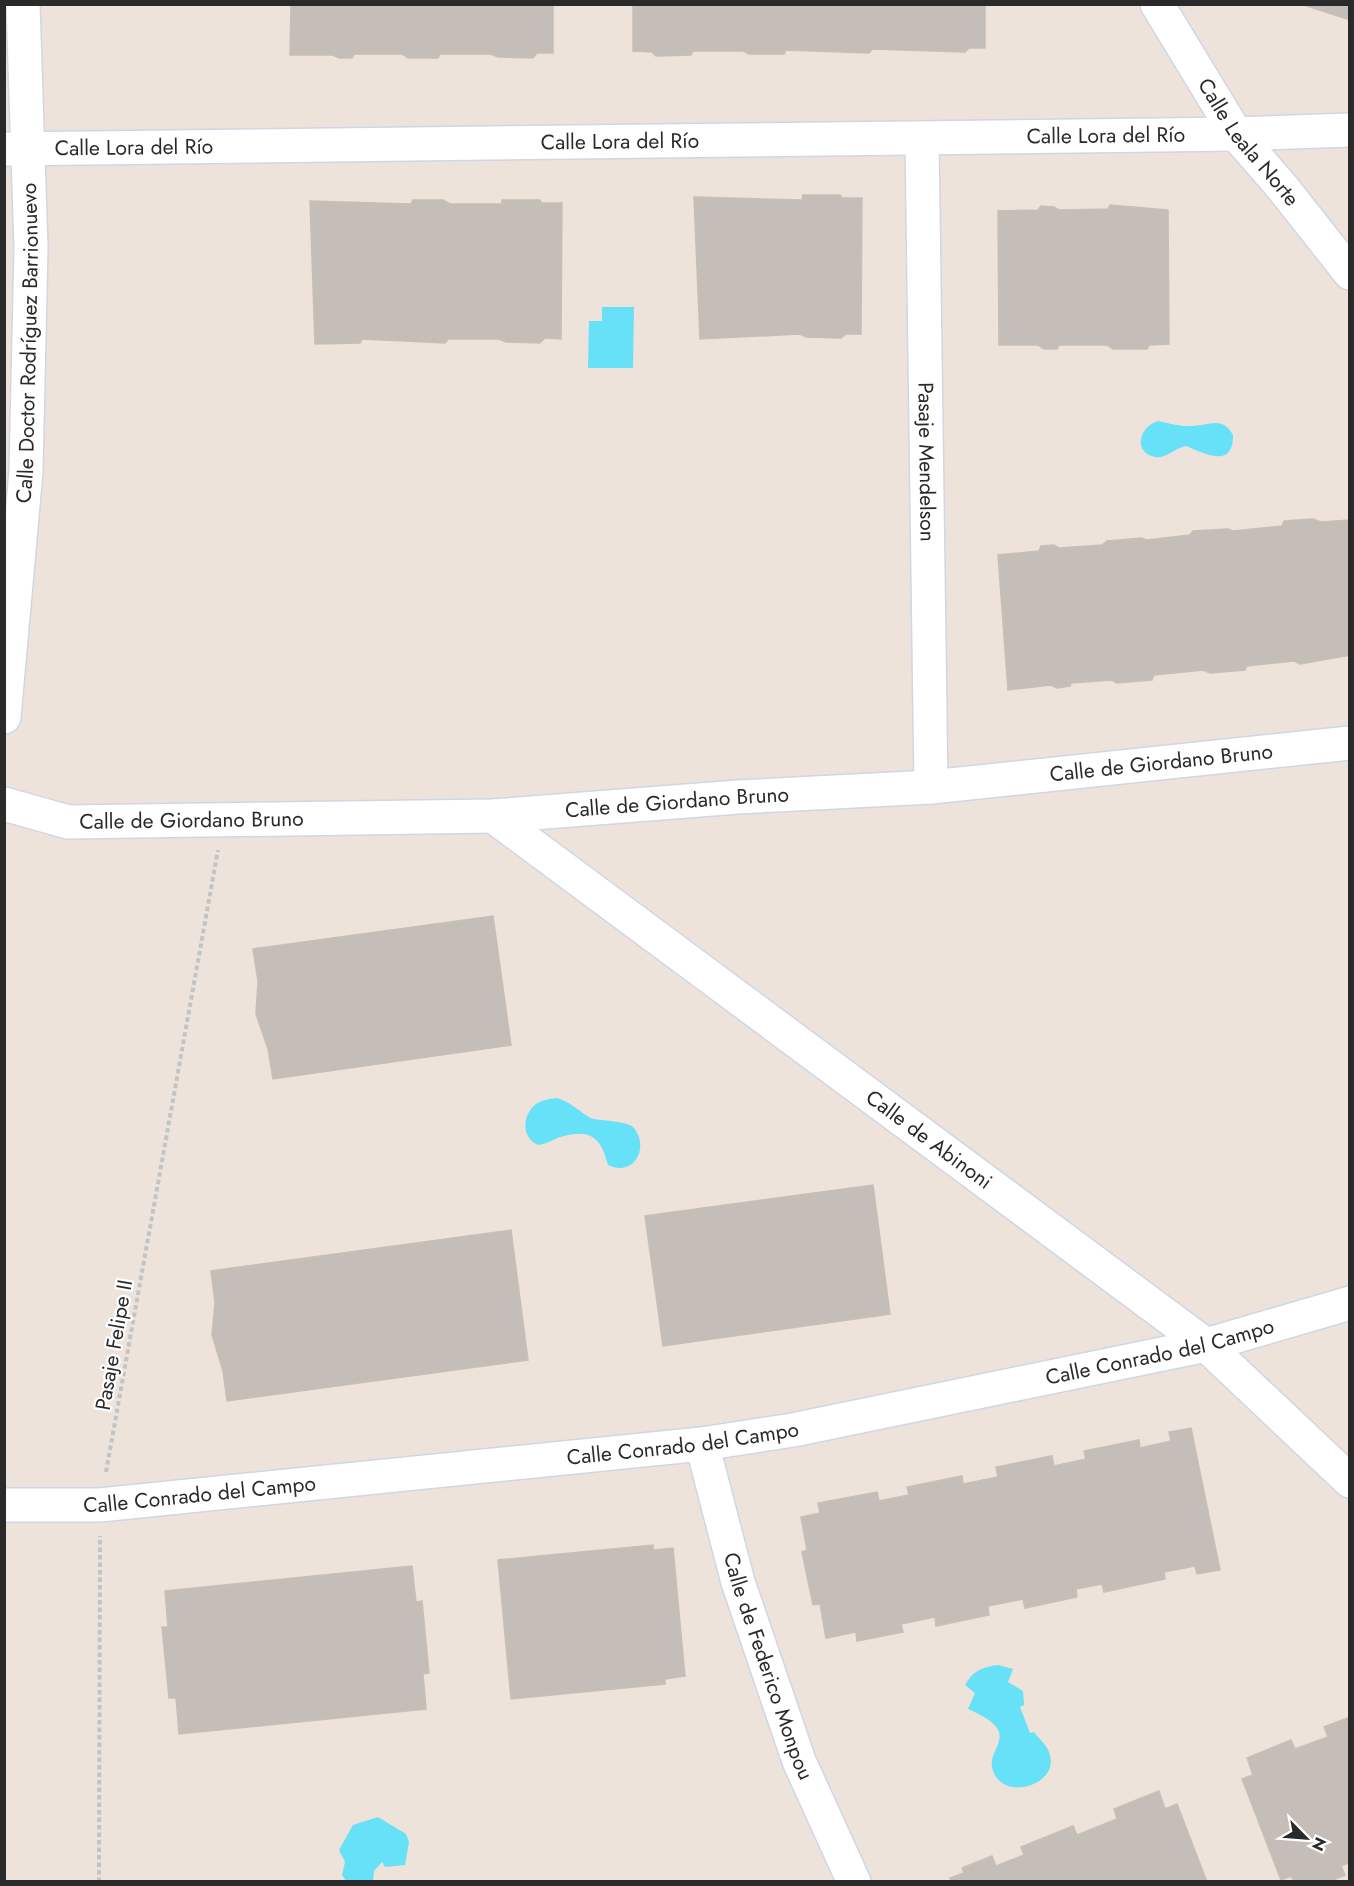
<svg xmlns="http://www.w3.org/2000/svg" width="1354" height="1886" font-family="Jost,sans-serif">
  <rect width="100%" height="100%" fill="#ede3db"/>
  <!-- water -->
  <g fill="#66e1f7">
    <path d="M602 307H634L633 368H588L589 321H602Z"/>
    <path d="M1158 421C1169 423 1180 427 1191 426 1209 426 1222 415 1233 435 1233 470 1204 453 1186 446 1175 448 1166 459 1155 457 1132 452 1140 426 1158 421Z"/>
    <path d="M556 1098C572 1101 584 1117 594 1119 607 1121 620 1121 632 1126 651 1145 635 1178 608 1165 601 1137 590 1128 560 1137 552 1140 547 1144 538 1145 521 1137 522 1115 536 1104 542 1100 549 1099 556 1098Z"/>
    <path d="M998 1665 1013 1669 1008 1682 1023 1691 1024 1705 1020 1707 1030 1733 1034 1732C1039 1739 1048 1746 1050 1755 1058 1784 1008 1800 995 1775 979 1748 1030 1736 968 1709L975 1693 965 1685C973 1671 982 1667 998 1665Z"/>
    <path d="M378 1817 406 1834 409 1842 405 1865 385 1867 382 1862 374 1871 373 1881H346L342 1875 345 1862 339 1850 353 1825Z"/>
  </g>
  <!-- building -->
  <g fill="#c5bdb7" stroke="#c9bfb4" stroke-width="1.5">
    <path d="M291 4H553V53H537L533 58 498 57 491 54H440L438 58H408L402 54H354L352 58H339L333 55H290Z"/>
    <path d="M633 4H985V48H969L965 52 872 49 869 53 786 50 784 54H749L743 51H693L691 55 656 56 652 52 633 51Z"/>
    <path d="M1301 4H1350V20Z"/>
    <path d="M803 195H840L842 198H862L861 334H846L841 338 806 337 800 334 700 339 694 197 802 200Z"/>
    <path d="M413 200H443L450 204H502V200H540L541 203H562L561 339 545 338 540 343 506 342 499 339H448L445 343 362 339 360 343 315 344 310 201 411 204Z"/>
    <path d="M1110 205 1168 210 1169 344 1149 345 1147 349H1113L1107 345H1059L1057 349H1044L1038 345H999L998 211 1038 210 1041 206 1054 207 1059 210 1108 209Z"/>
    <path d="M1313 519 1321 522 1350 520V655L1300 664 1294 661 1247 666 1245 670 1210 673 1203 670 1154 675 1152 680 1117 683 1112 680 1071 683 1070 686 1057 688 1051 685 1008 690 998 555 1039 551 1041 546 1054 545 1059 548 1102 545 1107 541 1141 538 1147 540 1190 535 1193 531 1228 529 1233 531 1282 526 1284 521Z"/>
    <path d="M493 916 511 1045 273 1079 268 1049 256 1014 258 981 253 949Z"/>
    <path d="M873 1185 890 1314 663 1346 645 1216Z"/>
    <path d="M511 1230 528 1360 227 1401 223 1371 212 1335 215 1303 211 1271Z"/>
    <path d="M1191 1428 1220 1570 1197 1574 1195 1566 1164 1572 1165 1579 1104 1592 1102 1584 1076 1589 1077 1597 1025 1608 1023 1599 988 1606 989 1615 936 1626 935 1617 901 1624 903 1632 857 1641 856 1632 826 1638 820 1604 813 1605 802 1552 807 1550 801 1517 820 1513 818 1503 877 1492 879 1501 909 1495 907 1487 962 1476 963 1484 998 1477 996 1467 1052 1456 1054 1466 1086 1459 1084 1451 1139 1440 1140 1448 1171 1441 1169 1432Z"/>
    <path d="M653 1545V1550L673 1548 685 1676 665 1679V1684L511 1699 498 1560Z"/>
    <path d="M412 1566 416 1602 422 1601 429 1673 423 1674 426 1709 179 1734 176 1698H169L162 1627H168L165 1591Z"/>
    <path d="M1350 1717V1862L1341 1866 1345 1875 1328 1882H1294L1291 1876 1281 1880 1242 1779 1253 1775 1247 1758 1291 1740 1295 1749 1328 1737 1324 1727Z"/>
    <path d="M1159 1791 1165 1809 1177 1804 1207 1882H951L950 1878 964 1873 962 1868 992 1856 996 1866 1024 1855 1021 1847 1073 1826 1077 1835 1117 1819 1114 1809Z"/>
  </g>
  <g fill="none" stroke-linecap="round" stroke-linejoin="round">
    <defs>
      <g id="minor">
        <path id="s1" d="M1157 4 1236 134 1282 187 1350 273"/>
        <path id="s2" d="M922 138 931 787"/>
        <path id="s3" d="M4 149 1236 134 1350 130"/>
        <path id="s4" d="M4 717 26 472 31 247 23 4"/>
        <path id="s5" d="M4 804 68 822 493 816 738 797 931 787 1350 743"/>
        <path id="s6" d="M493 816 1206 1345 1350 1481"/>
        <path id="s7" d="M702 1444 738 1582 799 1761 854 1882"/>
        <path id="s8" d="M4 1505H100L702 1444 793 1430 1206 1345 1350 1303"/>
      </g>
    </defs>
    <!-- minor casing -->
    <use href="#minor" stroke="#d0d6e4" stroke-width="36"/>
    <!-- path -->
    <g stroke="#c3c3c3" stroke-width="4" stroke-dasharray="4.5 3" stroke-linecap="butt">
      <path d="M106 1472 218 850"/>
      <path d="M99 1882 100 1536"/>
    </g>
    <!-- minor -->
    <use href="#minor" stroke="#fff" stroke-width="33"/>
  </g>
  <g text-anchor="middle" stroke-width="4.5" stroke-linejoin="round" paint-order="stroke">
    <!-- street labels -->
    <g font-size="21" fill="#2a2a2a" stroke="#fff">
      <text dy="7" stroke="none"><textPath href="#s3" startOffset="1102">Calle Lora del Río</textPath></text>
      <text dy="7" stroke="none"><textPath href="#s1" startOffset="166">Calle Leala Norte</textPath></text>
      <text dy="7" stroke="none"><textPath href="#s3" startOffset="616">Calle Lora del Río</textPath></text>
      <text dy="7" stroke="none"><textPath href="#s3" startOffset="130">Calle Lora del Río</textPath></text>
      <text dy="7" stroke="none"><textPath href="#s4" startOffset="375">Calle Doctor Rodríguez Barrionuevo</textPath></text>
      <text dy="7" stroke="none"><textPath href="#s2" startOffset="324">Pasaje Mendelson</textPath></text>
      <text dy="7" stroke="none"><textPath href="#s5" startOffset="1162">Calle de Giordano Bruno</textPath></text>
      <text dy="7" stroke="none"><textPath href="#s5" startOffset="676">Calle de Giordano Bruno</textPath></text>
      <text dy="7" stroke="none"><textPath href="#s5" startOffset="190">Calle de Giordano Bruno</textPath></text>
      <text dy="7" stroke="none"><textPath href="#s6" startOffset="543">Calle de Abinoni</textPath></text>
      <text transform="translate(114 1345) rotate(-80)" y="7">Pasaje Felipe II</text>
      <text dy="7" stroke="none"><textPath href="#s8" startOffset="1168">Calle Conrado del Campo</textPath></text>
      <text dy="7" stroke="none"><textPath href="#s8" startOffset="682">Calle Conrado del Campo</textPath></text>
      <text dy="7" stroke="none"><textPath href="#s8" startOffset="196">Calle Conrado del Campo</textPath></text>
      <text dy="7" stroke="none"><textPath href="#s7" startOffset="232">Calle de Federico Monpou</textPath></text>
    </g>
  </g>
  <!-- border -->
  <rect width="1354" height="1886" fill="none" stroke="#2a2a2a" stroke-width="12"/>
  <!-- north arrow -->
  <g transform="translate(1306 1838) rotate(115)" stroke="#ffffff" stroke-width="4.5" paint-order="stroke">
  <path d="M0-4.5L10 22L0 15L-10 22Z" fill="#2a2a2a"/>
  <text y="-9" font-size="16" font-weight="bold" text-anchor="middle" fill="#2a2a2a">N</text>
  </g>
</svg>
